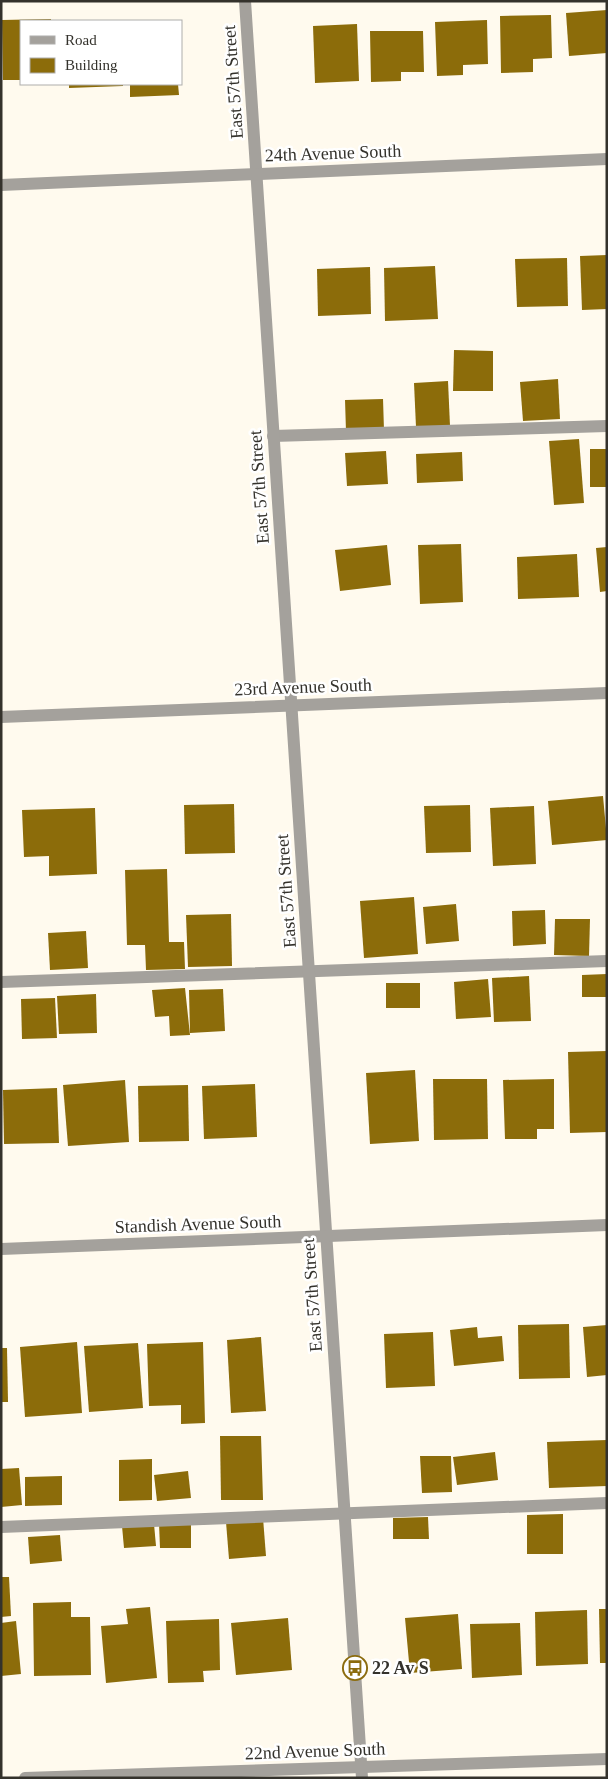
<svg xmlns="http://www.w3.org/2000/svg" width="608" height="1779" font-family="'Times New Roman',serif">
  <rect width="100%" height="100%" fill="#fffaee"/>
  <!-- building -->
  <g fill="#8c6c0a">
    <path d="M607 10V53L569 56 566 13Z"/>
    <path d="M551 15 552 58 533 59V72L501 73 500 16Z"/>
    <path d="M51 19V21H21V80H3L2 20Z"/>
    <path d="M487 20 488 64 463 65V75L437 76 435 22Z"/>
    <path d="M357 24 359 81 315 83 313 26Z"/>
    <path d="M370 31H423L424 72H401V81L371 82Z"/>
    <path d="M69 84H123V86L69 88Z"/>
    <path d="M130 84H178L179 95 130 97Z"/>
    <path d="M607 255V309L582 310 580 256Z"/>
    <path d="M567 258 568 306 517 307 515 259Z"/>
    <path d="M435 266 438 319 385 321 384 268Z"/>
    <path d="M370 267 371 314 318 316 317 269Z"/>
    <path d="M454 350 493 351V391H453Z"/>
    <path d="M558 379 560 419 523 421 520 382Z"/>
    <path d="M448 381 450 426 416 427 414 383Z"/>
    <path d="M383 399 384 430 346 431 345 400Z"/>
    <path d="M579 439 584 503 554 505 549 441Z"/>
    <rect x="590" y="449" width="17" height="38"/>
    <path d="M386 451 388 484 347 486 345 453Z"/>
    <path d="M462 452 463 481 417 483 416 454Z"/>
    <path d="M461 544 463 602 420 604 418 545Z"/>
    <path d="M387 545 391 585 340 591 335 550Z"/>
    <path d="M607 547V591L600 592 596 548Z"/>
    <path d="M577 554 579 597 518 599 517 557Z"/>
    <path d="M603 796 607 840 552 845 548 801Z"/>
    <path d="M234 804 235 853 185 854 184 805Z"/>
    <path d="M470 805 471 852 426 853 424 806Z"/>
    <path d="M534 806 536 864 493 866 490 808Z"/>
    <path d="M95 808 97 874 49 876V856L24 857 22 810Z"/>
    <path d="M167 869 169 942H184L185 969 146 970 145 945H127L125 870Z"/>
    <path d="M414 897 418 954 364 958 360 901Z"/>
    <path d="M456 904 459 941 426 944 423 907Z"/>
    <path d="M545 910 546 944 513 946 512 911Z"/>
    <path d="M231 914 232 966 188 967 186 915Z"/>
    <path d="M555 919H590L589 956 554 955Z"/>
    <path d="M86 931 88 968 50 970 48 933Z"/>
    <path d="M607 974V997H582V975Z"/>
    <path d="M529 976 531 1021 494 1022 492 978Z"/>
    <path d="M488 979 491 1017 456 1019 454 982Z"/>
    <rect x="386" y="983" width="34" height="25"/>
    <path d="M185 988 190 1035 170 1036 169 1016 155 1017 152 990Z"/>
    <path d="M223 989 225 1031 190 1033 189 990Z"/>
    <path d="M96 994 97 1033 59 1034 57 996Z"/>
    <path d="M55 998 57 1038 22 1039 21 999Z"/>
    <path d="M607 1051V1132L570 1133 568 1052Z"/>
    <path d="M415 1070 419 1141 370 1144 366 1073Z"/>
    <path d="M433 1079H487L488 1139 434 1140Z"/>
    <path d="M554 1079V1129H537V1139H505L503 1080Z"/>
    <path d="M125 1080 129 1142 68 1146 63 1085Z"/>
    <path d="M255 1084 257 1137 204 1139 202 1086Z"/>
    <path d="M188 1085 189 1141 139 1142 138 1086Z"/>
    <path d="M57 1088 59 1143 4 1144 3 1090Z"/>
    <path d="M569 1324 570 1378 519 1379 518 1325Z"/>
    <path d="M607 1325V1375L587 1377 583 1327Z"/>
    <path d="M477 1327 478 1338 502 1336 504 1361 454 1366 450 1330Z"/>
    <path d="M433 1332 435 1386 386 1388 384 1334Z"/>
    <path d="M261 1337 266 1411 231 1413 227 1340Z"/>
    <path d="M77 1342 82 1413 25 1417 20 1347Z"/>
    <path d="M203 1342 205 1423 181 1424V1405L149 1406 147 1344Z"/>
    <path d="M138 1343 143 1408 89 1412 84 1346Z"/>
    <path d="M1 1348H7L8 1402H1Z"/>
    <path d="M220 1436H261L263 1500H221Z"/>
    <path d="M607 1440V1486L549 1488 547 1442Z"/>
    <path d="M495 1452 498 1480 457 1485 453 1457Z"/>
    <path d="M420 1456H451L452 1492 422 1493Z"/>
    <path d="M152 1459V1500L119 1501V1460Z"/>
    <path d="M19 1468 22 1505 1 1507V1469Z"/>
    <path d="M188 1471 191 1498 157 1501 154 1475Z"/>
    <path d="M62 1476V1505L25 1506V1477Z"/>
    <path d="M563 1514V1554H527V1515Z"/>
    <path d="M428 1517 429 1539H393V1518Z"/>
    <path d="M263 1518 266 1556 229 1559 226 1522Z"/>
    <path d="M159 1523H191V1548H160Z"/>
    <path d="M154 1524 156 1546 124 1548 122 1526Z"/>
    <path d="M60 1535 62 1561 30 1564 28 1537Z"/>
    <path d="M1 1577H9L11 1616 1 1617Z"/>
    <path d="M71 1602V1617H90L91 1675 34 1676 33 1603Z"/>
    <path d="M150 1607 157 1678 106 1683 101 1626 128 1624 126 1609Z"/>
    <path d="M599 1609H607V1663H600Z"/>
    <path d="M587 1610 588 1664 536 1666 535 1612Z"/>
    <path d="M458 1614 462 1669 410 1673 405 1618Z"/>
    <path d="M288 1618 292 1670 236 1675 231 1623Z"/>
    <path d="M219 1619 220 1670 203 1671 204 1682 168 1683 166 1621Z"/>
    <path d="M16 1621 21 1674 1 1676V1623Z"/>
    <path d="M520 1623 522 1675 472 1678 470 1624Z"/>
  </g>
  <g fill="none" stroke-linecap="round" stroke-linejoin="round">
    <!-- lane -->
    <g stroke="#a4a19c" stroke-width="12">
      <path d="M273 436 607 426"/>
      <path d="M1 982 607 961"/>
      <path d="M1 1527 607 1503"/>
    </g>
    <!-- street -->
    <g stroke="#a4a19c" stroke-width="12">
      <path d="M245 1 362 1778"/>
      <path d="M1 185 607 159"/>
      <path d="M1 717 607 693"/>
      <path d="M1 1249 607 1225"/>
      <path d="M25 1778 607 1759"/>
    </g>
  </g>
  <!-- icons -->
  <defs>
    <symbol id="bus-ring" viewBox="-11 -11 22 22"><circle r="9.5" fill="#fff" stroke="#8c6c0e" stroke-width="1.5"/><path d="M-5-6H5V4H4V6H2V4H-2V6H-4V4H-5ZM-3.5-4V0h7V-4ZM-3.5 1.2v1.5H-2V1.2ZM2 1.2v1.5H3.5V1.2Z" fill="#8c6c0e"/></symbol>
  </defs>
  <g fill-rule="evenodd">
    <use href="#bus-ring" x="341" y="1654" width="28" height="28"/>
  </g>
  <g text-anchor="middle" stroke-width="5" stroke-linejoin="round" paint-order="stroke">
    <!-- street labels -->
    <g font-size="18" fill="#34322c" stroke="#fff">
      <text transform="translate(233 82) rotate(-94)" y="6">East 57th Street</text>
      <text transform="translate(333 153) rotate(-2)" y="6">24th Avenue South</text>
      <text transform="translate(259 487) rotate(-94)" y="6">East 57th Street</text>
      <text transform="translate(303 687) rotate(-2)" y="6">23rd Avenue South</text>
      <text transform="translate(286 891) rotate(-94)" y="6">East 57th Street</text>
      <text transform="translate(198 1224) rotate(-2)" y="6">Standish Avenue South</text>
      <text transform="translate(312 1295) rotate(-94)" y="6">East 57th Street</text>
      <text transform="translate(315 1751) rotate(-2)" y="6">22nd Avenue South</text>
    </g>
    <!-- poi labels -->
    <g font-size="18" font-weight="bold" fill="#34322c" stroke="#fff" text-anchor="start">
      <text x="372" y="1674">22 Av S</text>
    </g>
  </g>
  <!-- border -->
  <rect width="608" height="1779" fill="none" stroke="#34322c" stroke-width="5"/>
  <!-- legend -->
  <rect x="20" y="20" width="162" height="65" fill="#ffffff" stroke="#aeadab"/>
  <rect x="30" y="36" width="25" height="8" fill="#a4a19c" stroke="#aeadab"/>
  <text x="65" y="45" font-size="15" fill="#34322c">Road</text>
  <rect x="30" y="58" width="25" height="15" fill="#8c6c0a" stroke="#aeadab"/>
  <text x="65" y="70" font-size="15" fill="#34322c">Building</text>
</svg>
